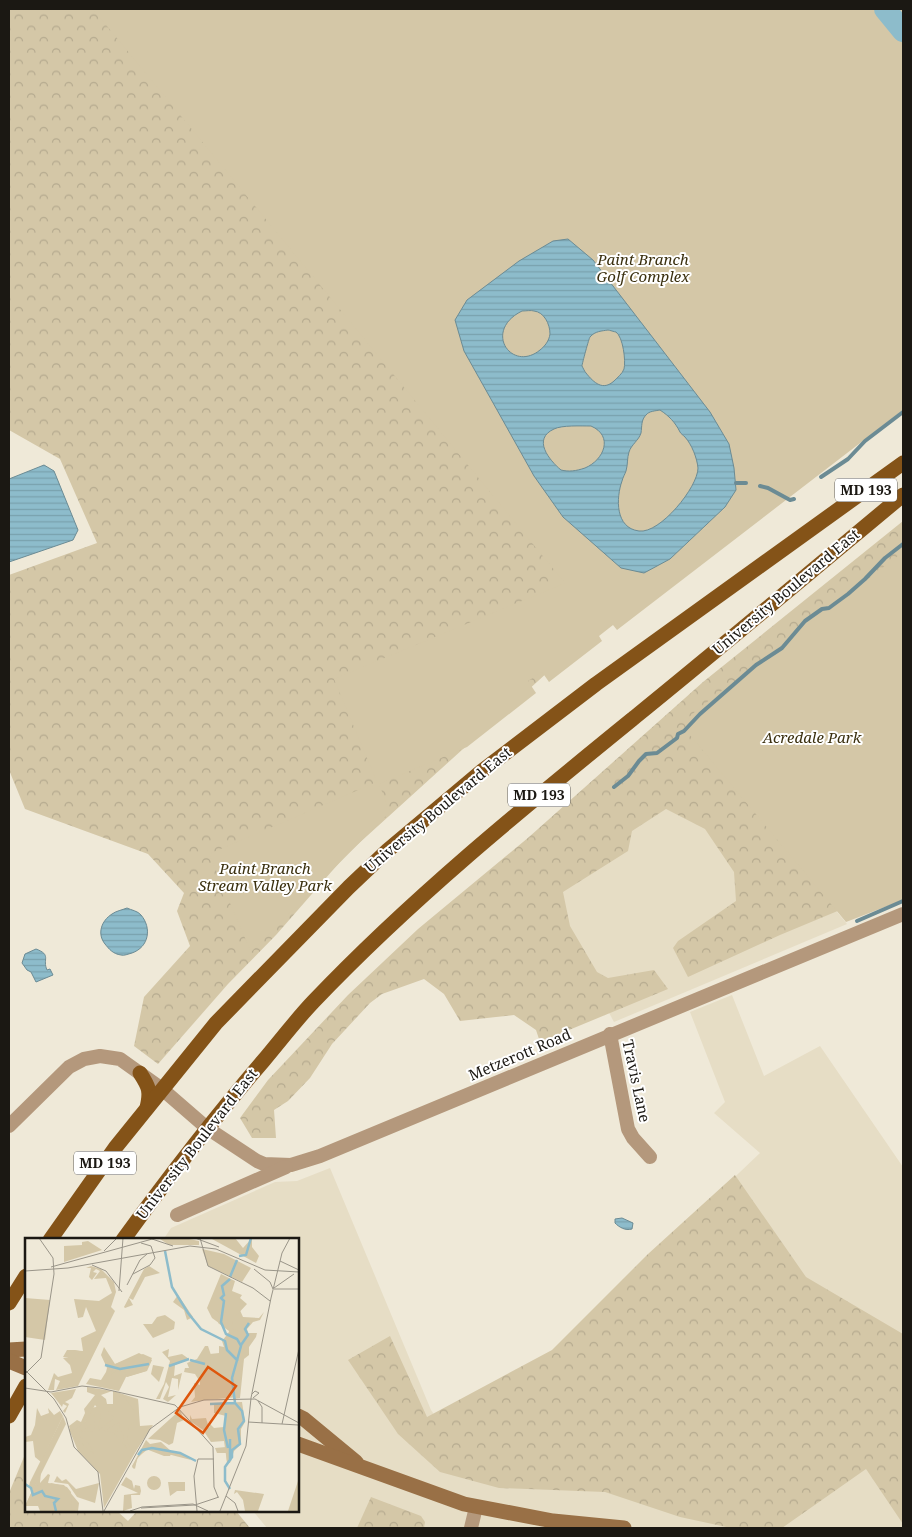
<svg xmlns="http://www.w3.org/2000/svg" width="912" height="1537" font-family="'Noto Serif',serif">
  <defs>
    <pattern id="forest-crowns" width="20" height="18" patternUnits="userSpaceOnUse" patternTransform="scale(1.25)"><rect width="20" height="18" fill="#d4c7a7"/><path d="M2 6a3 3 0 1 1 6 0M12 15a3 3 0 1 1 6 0" fill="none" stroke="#b5aa8f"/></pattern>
    <pattern id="water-rules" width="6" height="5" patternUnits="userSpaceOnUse" patternTransform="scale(1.25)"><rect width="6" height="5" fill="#8dbccb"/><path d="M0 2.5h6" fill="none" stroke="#79a1ad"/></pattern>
  </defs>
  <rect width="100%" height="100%" fill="#efe9d8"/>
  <!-- built -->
  <g fill="#e6ddc5">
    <path d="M684 727 847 924 614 1022 520 848Z"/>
    <path d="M732 995 764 1076 820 1046 903 1167V1528H267L253 1511H298V1240H163L171 1228 275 1182 297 1181 330 1168 431 1410 454 1444 760 1153 714 1113 725 1102 690 1012Z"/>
  </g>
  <!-- forest -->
  <g fill="url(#forest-crowns)">
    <path d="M9 9H153L576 546 559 662 346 855 276 935 228 984 158 1064 134 1046 144 997 190 946 177 911 184 893 148 854 25 809 9 770V575L97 543 60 459 9 430Z"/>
    <path d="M903 521V555L840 910 780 935 688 977 673 948 678 941 736 901 734 872 705 829 666 809 632 831 628 851 563 892 570 926 597 972 608 978 654 970 668 989 540 1042 536 1030 514 1015 460 1021 444 994 424 979 382 994 370 1003 332 1044 310 1078 288 1101 274 1110 276 1138H252L240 1118 268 1080 348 995 418 929 529 837 703 682Z"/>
    <path d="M735 1175 806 1277 903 1334V1524L866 1469 782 1528H731L680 1517 605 1492 499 1488 440 1472 398 1434 348 1360 390 1336 427 1417 552 1350 648 1254Z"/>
    <path d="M26 1452V1511H117L128 1521 137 1511H236L250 1528H9V1493Z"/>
    <path d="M371 1497 421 1516 425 1522 424 1528H357Z"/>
  </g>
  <!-- green -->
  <g fill="#d4c7a7">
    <path d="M93 9H903V410L617 630 613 625 599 636 602 641 549 682 542 672 528 681 536 693 467 747 379 784 390 812 251 952 209 854 377 782 334 679 565 583Z"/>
    <path d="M903 552V900L846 922 684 728 691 723 688 718 698 709Z"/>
  </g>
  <!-- water -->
  <g fill="url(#water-rules)" stroke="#6b8b94" fill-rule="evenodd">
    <path d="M568 239 593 260 710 412 729 444 734 468 736 490 725 507 670 559 644 573 621 568 563 517 534 476 464 351 455 320 467 300 519 261 553 241ZM522 311C526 311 531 310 534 311 544 312 550 324 550 334 549 341 545 346 540 350 512 373 482 331 522 311ZM608 330C609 330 615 332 616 332 623 337 626 361 624 369 622 374 618 377 614 381 603 391 594 383 586 373 585 372 583 368 582 366 582 364 589 338 590 337 595 331 602 331 608 330ZM660 410C669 416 675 422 680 432 681 434 683 435 685 437 692 445 697 458 698 468 698 487 660 534 639 531 615 528 616 498 622 481 623 477 625 474 626 471 628 464 627 458 629 452 631 445 639 440 641 433 642 426 641 420 646 415 649 411 655 411 660 410ZM591 426C614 436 604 460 585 468 576 471 569 472 561 470 549 460 532 439 554 429 562 425 581 426 591 426Z"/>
    <path d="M44 465 54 471 78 530 73 540 9 562V479Z"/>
    <path d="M127 908C131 910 138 911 141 915 152 928 149 947 132 953 128 954 124 956 121 955 113 954 109 949 105 944 97 934 101 921 112 914 116 911 122 910 127 908Z"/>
    <path d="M36 949C52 955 42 959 47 970L50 969 53 975 36 982 31 972 27 970 22 963 25 954Z"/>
    <path d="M622 1218 633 1223 632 1229C625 1231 619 1227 615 1223V1219Z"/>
  </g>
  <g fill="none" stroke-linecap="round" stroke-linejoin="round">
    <!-- stream -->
    <g stroke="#6b8b94" stroke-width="4">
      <path d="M821 477 848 459 865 441 903 412"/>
      <path d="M736 483H746"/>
      <path d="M760 486 768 488 790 500 794 499"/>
      <path d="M614 787 628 776 639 761 646 754 657 753 677 738 678 734 684 731 700 714 756 665 782 648 805 621 822 609 829 608 833 605 848 594 865 579 885 558 903 544"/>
      <path d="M857 921 903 901"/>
    </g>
    <!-- river -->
    <path stroke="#8dbccb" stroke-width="22" d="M885 9 903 31"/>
    <!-- street -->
    <g stroke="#b4987c" stroke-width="14">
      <path d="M610 1034 628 1129 633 1138 650 1157"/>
      <path d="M9 1126 69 1067 84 1059 100 1056 120 1059 162 1089 207 1128 257 1161 264 1164 291 1165 320 1156 903 914"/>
      <path d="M177 1215 286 1167"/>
      <path d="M471 1528 476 1507"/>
    </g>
    <!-- secondary -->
    <g stroke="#997046" stroke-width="15">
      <path d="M9 1350 26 1349"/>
      <path d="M9 1361 26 1368"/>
      <path d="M298 1416 304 1419 356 1462"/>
      <path d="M298 1444 464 1504 553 1521 624 1528"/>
    </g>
    <!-- primary -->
    <g stroke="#845318" stroke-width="15">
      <path d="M140 1073C149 1087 151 1091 147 1108"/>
      <path d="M50 1240 115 1148 216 1023 349 887 388 850 482 771 596 684 903 463"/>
      <path d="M123 1240C168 1178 214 1118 264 1060 280 1041 296 1020 313 1002 412 898 523 808 635 717 725 644 814 569 903 495"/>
      <path d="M9 1303 26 1276"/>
      <path d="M9 1416 26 1386"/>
    </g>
  </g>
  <g text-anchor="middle" stroke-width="4" stroke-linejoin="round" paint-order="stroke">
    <!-- shield labels -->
    <g fill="#fff" stroke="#5f5d5a" stroke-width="1">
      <rect x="835" y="478.5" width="62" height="23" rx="4"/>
      <rect x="508" y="783.5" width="62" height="23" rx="4"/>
      <rect x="74" y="1151.5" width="62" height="23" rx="4"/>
    </g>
    <g font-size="14" font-weight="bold" fill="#1b1813">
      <text x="866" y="495">MD 193</text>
      <text x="539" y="800">MD 193</text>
      <text x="105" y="1168">MD 193</text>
    </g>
    <!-- park labels -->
    <g font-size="15" font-style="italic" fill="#3a2f0e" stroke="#fff">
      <text x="643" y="265">Paint Branch<tspan x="643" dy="17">Golf Complex</tspan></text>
      <text x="812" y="743">Acredale Park</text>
      <text x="265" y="874">Paint Branch<tspan x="265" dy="17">Stream Valley Park</tspan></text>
    </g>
    <!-- street labels -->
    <g font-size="15" fill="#1b1813" stroke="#fff">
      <text transform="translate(786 592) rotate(-40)" y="5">University Boulevard East</text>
      <text transform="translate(438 810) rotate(-40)" y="5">University Boulevard East</text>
      <text transform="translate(520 1055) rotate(-23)" y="5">Metzerott Road</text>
      <text transform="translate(636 1081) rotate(78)" y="5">Travis Lane</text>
      <text transform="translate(197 1144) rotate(-52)" y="5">University Boulevard East</text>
    </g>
  </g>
  <!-- overview -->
  <g transform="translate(25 1238)">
    <rect width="274" height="274" fill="#efe9d8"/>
    <path d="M88 153 113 162 114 188 120 197 79 270 75 236 53 213 44 191 60 184 65 170 89 166ZM38 178 41 186 8 252 4 248 5 244ZM101 239 107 243 109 251 110 247 115 248 116 253 115 257H106L107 270 98 273 99 257 113 255 96 247Z" fill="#d4c7a7"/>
    <path d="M159 0 174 3V7H144L135 1ZM210 0 218 10 227 0V9L234 18 231 25 187 1ZM63 3 77 12 39 24V8L57 7V4ZM66 28 76 31 89 44 91 54 86 69 90 73 53 148 31 152 35 143 30 141 29 152H23L29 135 33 139 47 135 45 127 38 120H43L42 112 58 113 56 100 71 93 61 69 58 79 53 80 49 61 74 63 87 55 81 40 69 41 75 33 71 31 68 34 72 35 67 42 64 39 66 30H61ZM124 28 135 35 120 39 108 62 104 60 108 67 100 70 99 69 119 31ZM206 52 218 79 234 80 239 74 235 82 228 84 222 91 223 95H232L231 99 224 109V117L219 121 215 160 208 161 206 100 203 98 204 93 193 85ZM153 57 168 79 162 82 159 72 148 64ZM140 77 150 84 149 91 128 100 118 86H127L132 79ZM180 108H183L186 117 190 160 166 164 170 159 169 145 175 147V144L170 136 159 134 160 130H164L162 125 172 121ZM79 109 90 126 118 116 127 120 121 133 101 139 94 153 61 146 65 140 76 142 81 134 82 130 76 117ZM144 111 143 119 157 116 164 121 150 127 149 138 157 135 153 152V141L147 140 143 159 151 157 143 164 138 161 144 149 141 144 135 161H131L139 146 145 123 137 114ZM62 149 87 153 76 157 81 161 82 166H88V153L113 161 115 188 128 187 109 216V210L107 212 102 204 104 188 109 184V173L98 157 92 159V170L85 169 83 177 85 175 89 180 73 193 76 175 70 167 60 185 47 193 49 196 65 189 70 174 69 194 57 193 54 198 65 207 69 216 47 197 44 188 52 182 56 184 60 175 59 171 70 157 62 154ZM51 151 47 160 40 164 44 166 40 175 38 173 42 168 38 166 37 169 26 155ZM12 170 16 178 24 175 23 170 29 177 35 173 38 178 16 224 10 219 8 203 0 204V199L6 197 10 187ZM155 172 159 182 152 185 148 205 144 207 135 202 123 201ZM165 177 167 181 181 180 184 190 185 186 189 190 199 189 201 180 202 224 199 203 186 204 178 192 165 183ZM94 184 95 189 90 193 99 194 98 204 102 211 89 195 79 193ZM121 202 125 206 136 204 147 214H155L166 222 123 211 113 219 109 231 107 229ZM16 234 15 245 23 236 25 237 23 245 39 247 54 265 53 273 1 266ZM32 238 37 243 41 241 51 251 74 245 70 265 52 259 43 246 29 244Z" fill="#d4c7a7"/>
    <path d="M0 60 25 62 20 102 0 99Z" fill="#d4c7a7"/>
    <path d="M177 11 199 16 226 30 217 44 183 28ZM196 36 210 43 207 53 217 57 215 60 222 66 209 80 206 90 215 94 219 106 214 159 171 163 172 159 178 160 179 156 188 158 185 116 194 115V108L199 109 197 103 205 93 187 80 182 70ZM42 112H50L55 113 50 121 38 119ZM114 115 127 122 122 133 102 139 99 132H92L85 138 90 126ZM128 127 139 129 134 144 126 136ZM217 164 220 184 216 191V206L209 213 205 225H202L201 215H192L190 210 201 209V178L189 175V165ZM120 205 127 212 128 208 147 214 145 218H139L121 211 112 221 110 231 107 228ZM122 245a7 7 0 1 1 14 0a7 7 0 1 1-14 0ZM274 240V273H263ZM143 244H160V253H152L145 258ZM26 245 42 249 46 254 47 271 52 273H15L13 268H0L10 247 16 249 12 256 16 257ZM210 252 239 256 233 273H220L218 262 212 254 209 256Z" fill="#d4c7a7"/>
    <path fill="none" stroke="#8dbccb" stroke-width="2.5" d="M140 13 147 49 163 75 176 91 200 103 202 112 213 123M214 18 221 17 226 0M205 39 212 22M205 41 197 48 199 57 196 60 199 63 196 84 201 96 212 101 216 108 207 140 210 165 217 173 219 183 213 191 215 206 207 212V219L200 229V243L205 251M216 107 223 97 220 91 224 85M165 122 180 126M80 127 95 131 124 126M144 128 164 121M185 166 210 165M201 175 199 192 203 210M205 201V223M113 217 117 212 127 210 155 215 171 223M0 246 6 250 8 257 17 253 20 258 33 261 29 265 31 273"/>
    <path fill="none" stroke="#9a9589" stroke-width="1" d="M170 0 194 9M175 0 183 28 228 50 245 63M127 1 148 8M79 13 92 0M255 23 274 32M67 27 81 33 97 54M26 29 131 0M229 31 245 44 248 51M0 33 43 30 165 8 191 11 240 32 274 34M108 36 125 27 130 20 126 8 116 5M102 47 115 22 122 16M249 50 269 36M249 51H274M94 53 98 0M0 132 29 161 41 180 49 209 73 234 78 273M1 135 16 120 29 36 28 20 14 0M0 150 26 154 57 148 75 150 150 167 163 181M227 156 230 153 234 155 228 160M233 163 237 169V185M163 181 188 209 189 249 193 259M223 184 273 187M257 186 274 111M201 258 210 265 213 273M116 270 170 267 194 259M79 273 125 191 155 169 179 162 230 161 274 185M105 273 117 269 168 266 183 273M172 273 169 238 173 221H189M195 273 221 208 226 160 246 60 257 15 265 0"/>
    <path fill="#de560c" fill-opacity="0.15" stroke="#de560c" stroke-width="2.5" d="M183 129 211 148 178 195 151 175Z"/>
    <rect width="274" height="274" fill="none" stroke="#1b1813" stroke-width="2.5"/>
  </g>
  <!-- border -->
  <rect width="912" height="1537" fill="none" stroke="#1b1813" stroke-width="20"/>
</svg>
